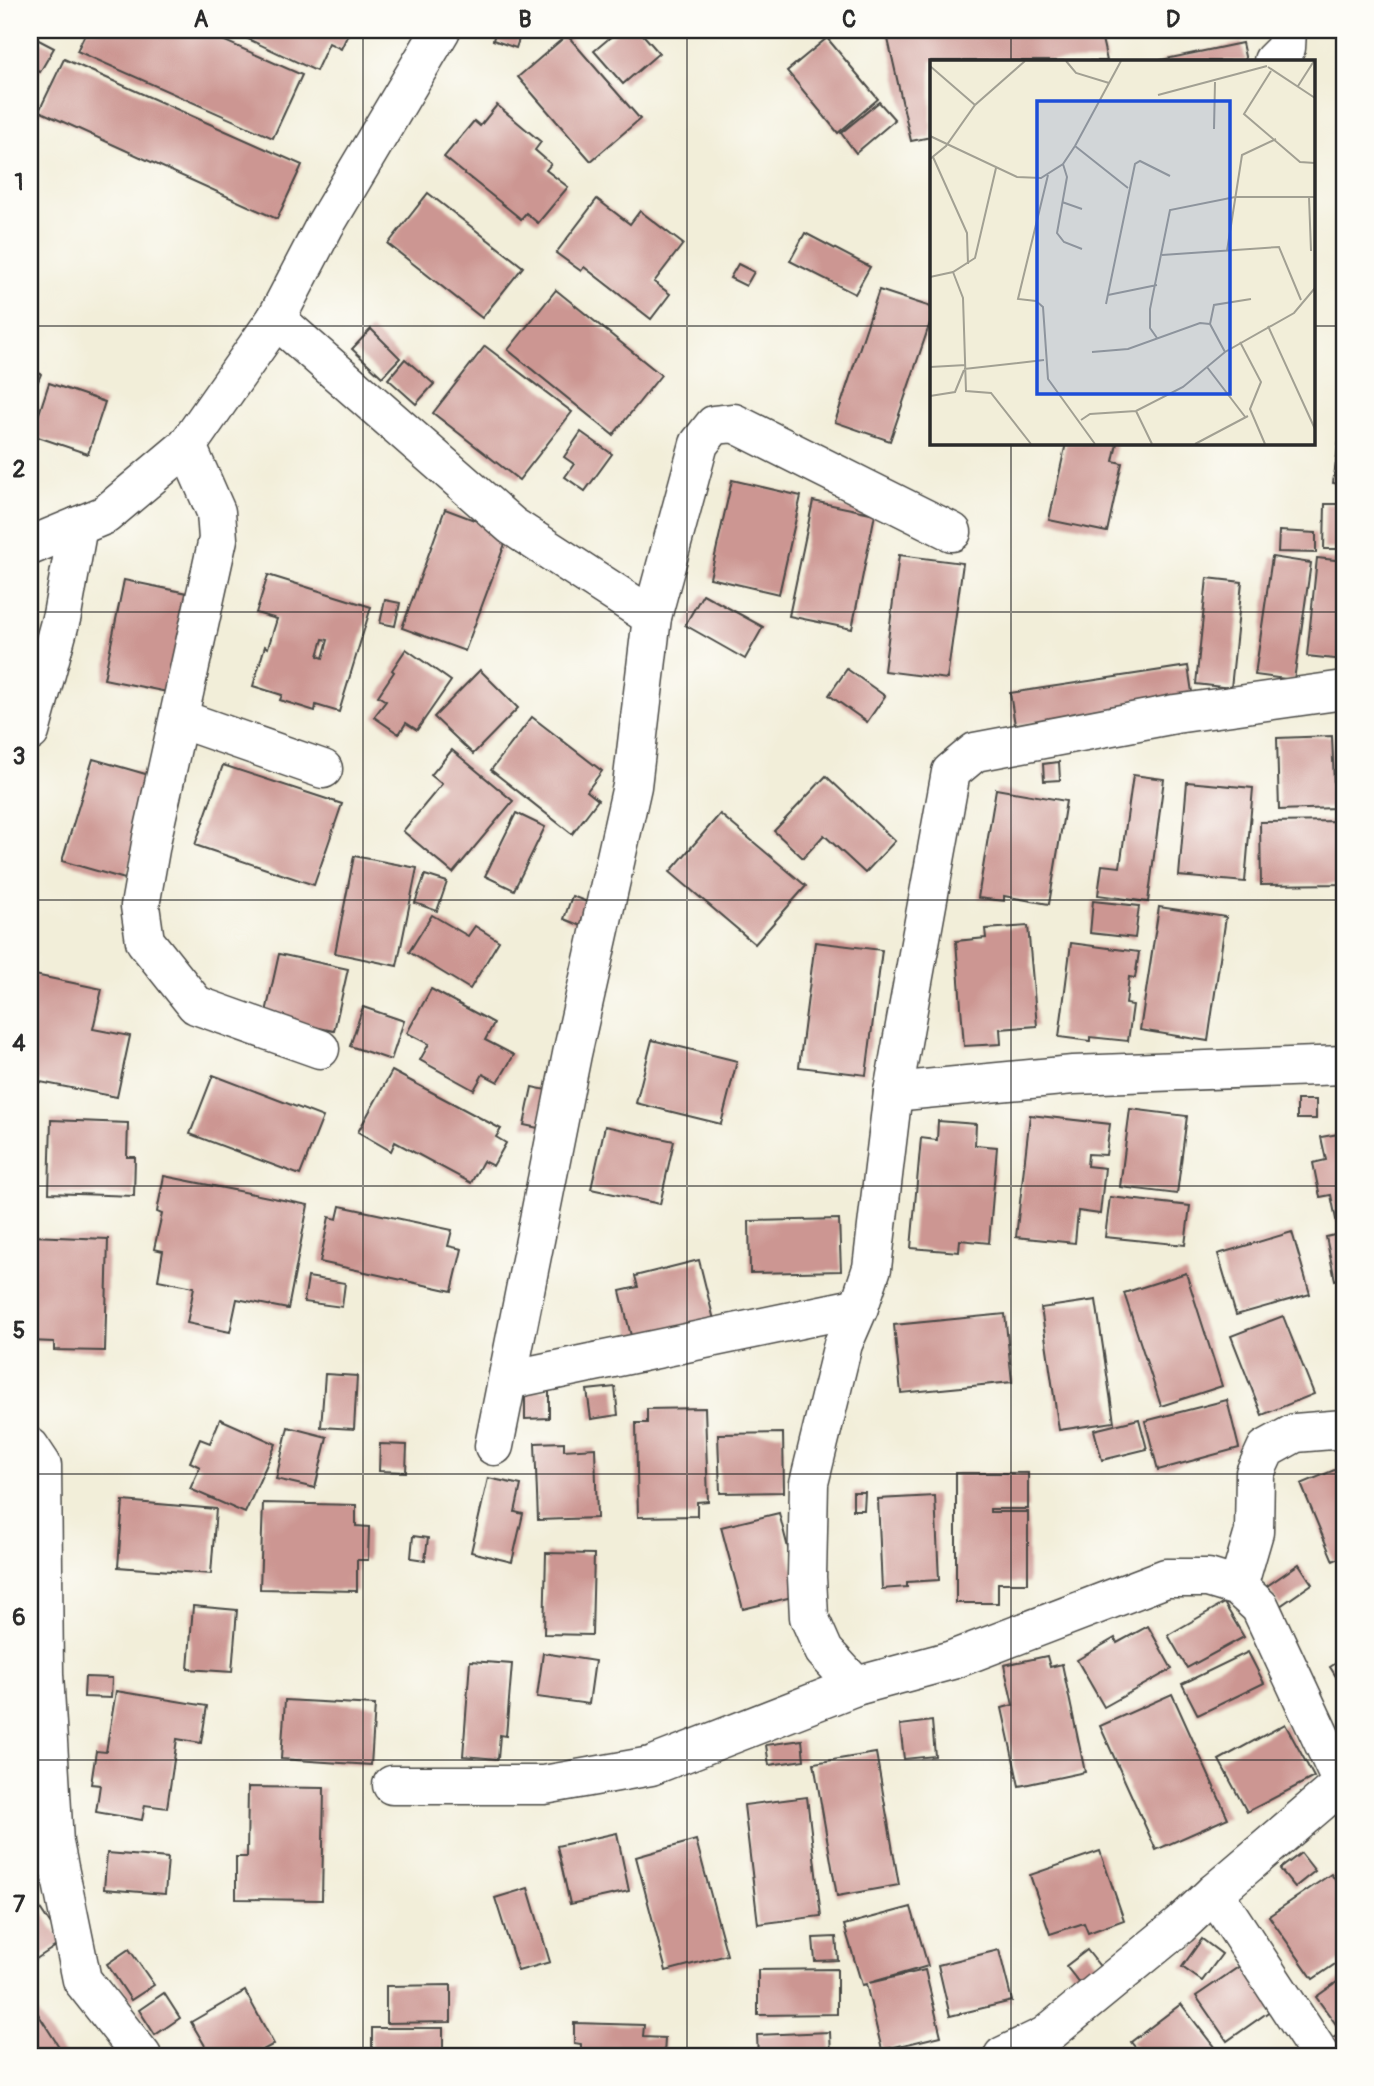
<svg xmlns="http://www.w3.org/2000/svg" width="1374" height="2086" font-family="Pangolin,sans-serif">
  <rect width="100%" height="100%" fill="#fdfcf7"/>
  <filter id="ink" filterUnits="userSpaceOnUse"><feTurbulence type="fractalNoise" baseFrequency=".0143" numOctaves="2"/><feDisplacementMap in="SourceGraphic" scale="14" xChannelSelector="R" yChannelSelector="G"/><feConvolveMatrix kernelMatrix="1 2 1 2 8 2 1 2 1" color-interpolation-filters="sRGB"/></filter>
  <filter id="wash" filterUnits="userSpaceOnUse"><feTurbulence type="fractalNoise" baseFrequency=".00686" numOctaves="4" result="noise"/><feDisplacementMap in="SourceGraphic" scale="28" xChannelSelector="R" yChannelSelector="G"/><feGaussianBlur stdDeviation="1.57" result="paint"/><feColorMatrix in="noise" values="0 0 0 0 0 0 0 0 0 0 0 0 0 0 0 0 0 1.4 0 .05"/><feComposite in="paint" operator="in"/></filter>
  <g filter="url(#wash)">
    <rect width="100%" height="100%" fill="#f2eed9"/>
    <g id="blocks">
      <!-- building -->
      <g fill="#cc9692" fill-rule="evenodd">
        <path d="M87 30H200L302 75 273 138 77 51Z"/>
        <path d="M229 30H350L341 49 329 43 316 71Z"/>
        <path d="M496 30H522L516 48 493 40Z"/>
        <path d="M619 30H639L659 53 623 84 594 51Z"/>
        <path d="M886 30H1100L1107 61H931V137L911 141Z"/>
        <path d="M567 35 640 119 591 161 518 77Z"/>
        <path d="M31 36 54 48 40 72 30 66Z"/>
        <path d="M827 38 878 99 838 133 787 71Z"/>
        <path d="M1242 43 1246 61H1161V60Z"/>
        <path d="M64 59 302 165 277 219 39 111Z"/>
        <path d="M30 76 37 79 30 94Z"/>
        <path d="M879 102 895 120 856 153 841 133Z"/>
        <path d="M497 105 541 142 535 150 551 164 546 170 568 187 538 223 526 213 521 219 444 157 474 121 480 126Z"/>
        <path d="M428 193 523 267 482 318 388 244Z"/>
        <path d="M597 199 630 224 640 211 683 244 654 282 670 294 651 319 584 267 581 271 556 253Z"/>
        <path d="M805 233 870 267 855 294 790 261Z"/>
        <path d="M738 264 754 272 746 286 730 278Z"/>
        <path d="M556 290 661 375 613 435 508 350Z"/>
        <path d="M879 290 931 307V320L890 441 835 422Z"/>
        <path d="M371 329 400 358 382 377 352 349Z"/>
        <path d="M485 346 572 412 519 480 433 413Z"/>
        <path d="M405 359 434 384 416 404 388 379Z"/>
        <path d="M30 369 41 374 30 400Z"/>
        <path d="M49 383 105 402 88 454 32 435Z"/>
        <path d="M1343 414H1344V485L1333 483Z"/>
        <path d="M581 432 612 454 585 491 565 477 574 464 564 457Z"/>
        <path d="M1066 443H1117L1113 461 1122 463 1107 532 1049 520Z"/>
        <path d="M732 480 801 496 779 594 710 578Z"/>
        <path d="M813 501 875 514 852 629 789 616Z"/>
        <path d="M1325 504H1344V549H1324Z"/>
        <path d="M445 509 509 533 465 651 402 628Z"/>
        <path d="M1279 531 1316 533V553L1278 552Z"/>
        <path d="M899 555 963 563 947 679 884 671Z"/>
        <path d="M1272 557 1311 563 1294 680 1255 675Z"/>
        <path d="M1317 558 1344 561V660L1307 656Z"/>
        <path d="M268 575 371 607 339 712 316 705 315 711 280 700 282 695 253 686 265 646 268 648 277 619 256 613ZM323 639 328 640 323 658 318 656Z"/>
        <path d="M1207 578 1242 582 1231 688 1196 684Z"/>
        <path d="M124 580 192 594 172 693 104 679Z"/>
        <path d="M703 594 763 627 745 659 685 625Z"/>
        <path d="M385 600 400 603 395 626 380 623Z"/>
        <path d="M406 649 451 681 417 730 406 723 399 734 374 717 386 701 378 696 394 672 392 670Z"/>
        <path d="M1188 666 1193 699 1015 725 1010 693Z"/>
        <path d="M847 669 885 696 867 722 829 695Z"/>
        <path d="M480 670 518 708 473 754 434 717Z"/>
        <path d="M532 717 602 771 587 791 598 800 572 834 491 770Z"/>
        <path d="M1332 736 1335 808 1279 810 1277 738Z"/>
        <path d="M452 750 513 801 453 873 403 831 442 784 431 775Z"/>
        <path d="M93 759 156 777 125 879 62 861Z"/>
        <path d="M1059 762 1060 780 1044 781 1043 764Z"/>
        <path d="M223 765 342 804 314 885 195 845Z"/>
        <path d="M1133 775 1164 779 1148 902 1098 895 1102 865 1120 867Z"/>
        <path d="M826 776 895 841 865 873 824 835 803 858 774 831Z"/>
        <path d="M1187 782 1253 788 1245 882 1179 876Z"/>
        <path d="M996 789 1066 801 1049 904 1004 896V901L978 898Z"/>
        <path d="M516 813 545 827 514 890 485 876Z"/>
        <path d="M720 814 806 886 755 944 670 872Z"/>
        <path d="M1344 821V884L1261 885 1260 822Z"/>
        <path d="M354 856 417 868 397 966 335 953Z"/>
        <path d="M425 875 447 882 437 911 415 903Z"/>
        <path d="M572 896 598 906 589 929 564 919Z"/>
        <path d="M1093 901 1139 906 1135 938 1090 933Z"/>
        <path d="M1159 907 1226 917 1208 1041 1140 1030Z"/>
        <path d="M432 915 468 936 475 926 499 941 470 989 409 952Z"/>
        <path d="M1028 926 1037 1026 1000 1029 1001 1044 964 1046 956 941 986 938 985 929Z"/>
        <path d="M815 942 882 950 866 1075 799 1067Z"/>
        <path d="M1071 943 1139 952 1135 978 1129 977 1126 1004 1133 1005 1128 1041 1090 1037V1041L1059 1037Z"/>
        <path d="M279 954 348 969 334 1031 265 1017Z"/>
        <path d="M30 974 102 989 93 1029 130 1036 117 1097 30 1080Z"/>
        <path d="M431 989 494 1023 485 1040 514 1055 498 1082 483 1074 474 1090 420 1060 429 1044 407 1033Z"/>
        <path d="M363 1007 404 1021 391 1060 350 1046Z"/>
        <path d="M652 1040 737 1061 721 1124 636 1103Z"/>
        <path d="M392 1071 501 1129 496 1137 506 1143 493 1166 483 1161 471 1183 395 1142 391 1151 358 1132Z"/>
        <path d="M213 1075 323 1117 300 1175 190 1134Z"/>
        <path d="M532 1087 551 1091 543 1129 524 1125Z"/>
        <rect x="1297" y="1100" width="19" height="19"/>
        <path d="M1130 1109 1187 1116 1177 1194 1120 1187Z"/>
        <path d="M1030 1115 1110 1124 1106 1155 1088 1154 1087 1166 1105 1168 1100 1214 1078 1211 1075 1243 1016 1237Z"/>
        <path d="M51 1120 128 1123 127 1157H135L134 1196 49 1193Z"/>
        <path d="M938 1121 976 1124 975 1145 997 1147 989 1243 960 1240 959 1252 911 1248 921 1138 937 1140Z"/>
        <path d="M605 1126 674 1141 660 1204 591 1189Z"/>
        <path d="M1344 1133V1278L1335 1280 1326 1237 1339 1234 1331 1195 1320 1197 1313 1163 1326 1160 1321 1137Z"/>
        <path d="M164 1176 308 1205 288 1309 237 1299 230 1332 187 1323 194 1287 158 1280 163 1251 154 1249 162 1214 157 1212Z"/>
        <path d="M1110 1197 1190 1206 1185 1245 1105 1237Z"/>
        <path d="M340 1206 452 1230 448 1246 462 1249 452 1291 320 1262 329 1217 337 1219Z"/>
        <path d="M839 1219 841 1271 750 1273 749 1221Z"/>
        <path d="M1292 1232 1310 1294 1236 1315 1218 1254Z"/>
        <path d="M30 1236 108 1239 105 1351 54 1350V1342L30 1341Z"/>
        <path d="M699 1260 714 1320 632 1340 620 1291 638 1287 635 1276Z"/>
        <path d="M1186 1273 1222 1386 1161 1406 1124 1293Z"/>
        <path d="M308 1277 345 1283 342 1307 304 1302Z"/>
        <path d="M1096 1300 1114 1422 1059 1430 1041 1308Z"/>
        <path d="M1005 1314 1012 1382 901 1393 894 1325Z"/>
        <path d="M1283 1316 1314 1394 1262 1415 1231 1336Z"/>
        <path d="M325 1374 357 1376 354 1429 321 1427Z"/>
        <path d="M615 1387 618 1415 591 1419 587 1390Z"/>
        <path d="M525 1390H549V1418L525 1419Z"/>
        <path d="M1227 1400 1239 1448 1158 1470 1145 1421Z"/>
        <path d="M705 1408 708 1501 697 1502V1516L638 1517 636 1423H647V1409Z"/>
        <path d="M220 1419 276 1444 245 1513 190 1489 200 1467 190 1462 200 1439 210 1443Z"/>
        <path d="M1139 1419 1147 1449 1102 1460 1094 1430Z"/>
        <path d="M288 1427 327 1437 315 1488 276 1479Z"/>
        <path d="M783 1433 784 1492 720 1493 718 1434Z"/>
        <path d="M564 1442V1450L595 1448 597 1518 538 1520 535 1443Z"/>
        <path d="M380 1444 407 1445 406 1472 379 1471Z"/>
        <path d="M1344 1466V1556L1333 1561 1301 1484Z"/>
        <path d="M956 1473H1028V1509H990V1512H1028V1583H998V1603H956Z"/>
        <path d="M488 1478 521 1485 515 1512 523 1514 512 1562 471 1552Z"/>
        <path d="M853 1492H865L864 1510H853Z"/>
        <path d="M935 1496 939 1580 907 1582V1587L882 1589 878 1499Z"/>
        <path d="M123 1501 216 1509 211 1574 118 1567Z"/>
        <path d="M263 1503 356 1505V1526L369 1527 368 1560H357V1591L260 1589Z"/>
        <path d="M779 1513 800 1595 743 1609 721 1527Z"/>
        <path d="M413 1536 428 1538 425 1560 411 1558Z"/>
        <path d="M546 1553 594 1554 592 1635 544 1634Z"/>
        <path d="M1299 1564 1312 1584 1280 1606 1267 1586Z"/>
        <path d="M1224 1603 1244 1637 1187 1668 1168 1635Z"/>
        <path d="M193 1606 237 1610 232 1672 188 1669Z"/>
        <path d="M1148 1626 1172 1669 1104 1707 1077 1660 1115 1638 1117 1643Z"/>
        <path d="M1248 1652 1264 1683 1198 1715 1182 1684Z"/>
        <path d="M543 1653 595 1661 589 1704 537 1697Z"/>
        <path d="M1047 1656 1050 1667 1062 1664 1085 1772 1019 1786 1002 1708 1013 1705 1004 1665Z"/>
        <path d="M1344 1658V1689L1330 1667Z"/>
        <path d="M470 1661 512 1664 506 1736 500 1735 498 1759 463 1756Z"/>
        <path d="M85 1677 112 1678 111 1698 84 1697Z"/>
        <path d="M116 1691 207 1706 201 1743 177 1739 167 1808 145 1805 142 1820 96 1812 100 1785 91 1784 96 1751 106 1752Z"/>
        <path d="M1172 1694 1228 1818 1156 1850 1100 1726Z"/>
        <path d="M285 1700 375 1705 371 1765 281 1759Z"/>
        <path d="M932 1721 935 1756 904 1759 900 1725Z"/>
        <path d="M1285 1724 1314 1777 1247 1812 1219 1760Z"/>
        <path d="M802 1740 804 1760 769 1765 766 1745Z"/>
        <path d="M876 1753 899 1885 837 1896 814 1763Z"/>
        <path d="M248 1787 324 1788 322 1900 236 1899V1857H247Z"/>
        <path d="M807 1797 821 1916 758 1924 744 1805Z"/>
        <path d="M617 1833 629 1891 570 1904 557 1846Z"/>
        <path d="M1344 1838V1854L1337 1842Z"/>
        <path d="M696 1840 727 1955 666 1971 636 1857Z"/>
        <path d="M1100 1851 1124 1920 1088 1933 1084 1923 1050 1934 1030 1875Z"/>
        <path d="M107 1853 168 1858 165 1894 104 1889Z"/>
        <path d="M1301 1853 1315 1871 1295 1887 1280 1869Z"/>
        <path d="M1331 1874 1344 1892V1958L1313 1979 1269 1916Z"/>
        <path d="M528 1888 550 1962 518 1971 495 1898Z"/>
        <path d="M30 1893 62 1942 30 1963Z"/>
        <path d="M911 1907 928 1966 869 1983 925 1970 941 2036 882 2050 866 1984 862 1985 844 1925Z"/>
        <path d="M836 1937 838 1960 815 1961 813 1938Z"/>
        <path d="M1202 1939 1222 1954 1202 1981 1182 1967Z"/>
        <path d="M129 1949 154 1985 131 2000 107 1964Z"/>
        <path d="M999 1950 1012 2001 950 2016 938 1965Z"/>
        <path d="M1087 1950 1102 1969 1081 1985 1066 1966Z"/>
        <path d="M1243 1964 1274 2008 1227 2041 1196 1996Z"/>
        <path d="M837 1969V2014L758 2015V1970Z"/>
        <path d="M1344 1977V2022L1338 2027 1316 1997Z"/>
        <path d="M451 1985V2022L386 2023V1986Z"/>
        <path d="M245 1991 274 2044 252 2056H211L191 2022Z"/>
        <path d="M164 1993 180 2018 155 2035 139 2010Z"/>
        <path d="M31 2003 65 2056H30Z"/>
        <path d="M1181 2004 1221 2056H1142L1131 2042Z"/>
        <path d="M574 2023 644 2025 643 2037 665 2038 664 2056H581V2044L574 2043Z"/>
        <rect x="372" y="2028" width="71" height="28"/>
        <path d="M1344 2031V2056H1340L1330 2040Z"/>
        <path d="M830 2032 831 2056H758L757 2035Z"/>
      </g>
    </g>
  </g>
  <g filter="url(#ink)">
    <use href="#blocks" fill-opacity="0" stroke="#494845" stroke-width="2"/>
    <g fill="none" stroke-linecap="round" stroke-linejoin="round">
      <defs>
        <g id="minor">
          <path d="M1273 61 1286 48 1287 30"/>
          <path d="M276 319 512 526 652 617"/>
          <path d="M187 446 216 512 218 539 152 838 140 906 145 941 196 1005 320 1049"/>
          <path d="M30 546 105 515 187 446 276 319 325 225 441 30"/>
          <path d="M180 719 323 769"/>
          <path d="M30 732 62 615 78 526"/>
          <path d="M893 1092 1073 1075 1344 1065"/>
          <path d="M508 1380 859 1307"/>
          <path d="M494 1446 572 1054 632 786 652 617 699 444 714 425 734 423 952 532"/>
          <path d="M30 1447 42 1465 44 1674 54 1843 82 1980 142 2056"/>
          <path d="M1238 1587 1254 1532 1255 1473 1266 1449 1295 1433 1344 1429"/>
          <path d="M856 1686 824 1651 809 1617 807 1577 809 1483 843 1344 859 1307 872 1268 893 1092 951 772 975 752 1175 714 1344 690"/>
          <path d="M392 1785H544L651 1766 856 1686 952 1660 1166 1578H1208L1238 1587 1260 1607 1342 1783"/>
          <path d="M1214 1893 1321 2056"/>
          <path d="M1003 2056 1045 2036 1179 1926 1214 1893 1344 1782"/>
        </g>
      </defs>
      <!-- minor casing -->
      <use href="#minor" stroke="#494845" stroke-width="41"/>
      <!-- minor -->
      <use href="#minor" stroke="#fff" stroke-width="38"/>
    </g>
  </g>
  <!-- grid -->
  <path fill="none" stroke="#2b2b2b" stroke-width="2" stroke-opacity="0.55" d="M363 30V2056M687 30V2056M1011 30V61M30 326H931M1313 326H1344M1011 443V2056M30 612H1344M30 900H1344M30 1186H1344M30 1474H1344M30 1760H1344"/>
  <!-- overview -->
  <g transform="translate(930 60)">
    <rect width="385" height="385" fill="#f2eed9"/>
    <path fill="none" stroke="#a2a093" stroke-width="2" d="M136 1 146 13 179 23M0 6 45 45M338 7 385 38M341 11 314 54 370 102 385 103M368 26 384 1M228 35 337 6M284 69 285 22M0 76 87 117 111 118 133 104 145 86 191 1M145 86 198 128M3 97 37 173 38 204M0 99 16 86 45 45 95 1M133 104 137 117 127 173 134 182 152 189M118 115 88 239 106 241 113 247 118 319 165 384M379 137 381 191M132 142 152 149M297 191 312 95 346 79M232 195 349 187 371 240M23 212 33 238 36 331 61 333 101 384M0 217 23 212 45 198 66 108M178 235 227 225M176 244 205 104 210 101 240 116M338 266 385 369M227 278 220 268V249L240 150 305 137H385M310 282 331 322 320 349 335 384M162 292 198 289 270 263 280 264M295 292 280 264 284 245 321 239M0 307 36 305M277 307 316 358M34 309 114 300M0 336 25 332 34 310M206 351 222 384M151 360 160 354 206 351 253 327 295 292 364 253 385 228M265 384 318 356"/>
    <path fill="#1d4ed8" fill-opacity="0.15" stroke="#1d4ed8" stroke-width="3.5" d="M107 41H300V334H107Z"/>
    <rect width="385" height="385" fill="none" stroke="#2b2b2b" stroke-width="3.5"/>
  </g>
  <!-- margin -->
  <rect width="1374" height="2086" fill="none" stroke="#fdfcf7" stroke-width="77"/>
  <rect x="38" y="38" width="1298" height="2010" fill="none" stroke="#2b2b2b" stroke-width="2.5"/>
  <g font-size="23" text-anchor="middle" font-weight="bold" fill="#2b2b2b">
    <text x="201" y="27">A</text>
    <text x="525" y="27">B</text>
    <text x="849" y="27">C</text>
    <text x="1173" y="27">D</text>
    <text x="19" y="190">1</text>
    <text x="19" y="477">2</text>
    <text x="19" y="764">3</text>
    <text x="19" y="1051">4</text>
    <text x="19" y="1338">5</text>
    <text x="19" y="1625">6</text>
    <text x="19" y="1912">7</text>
  </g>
</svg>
